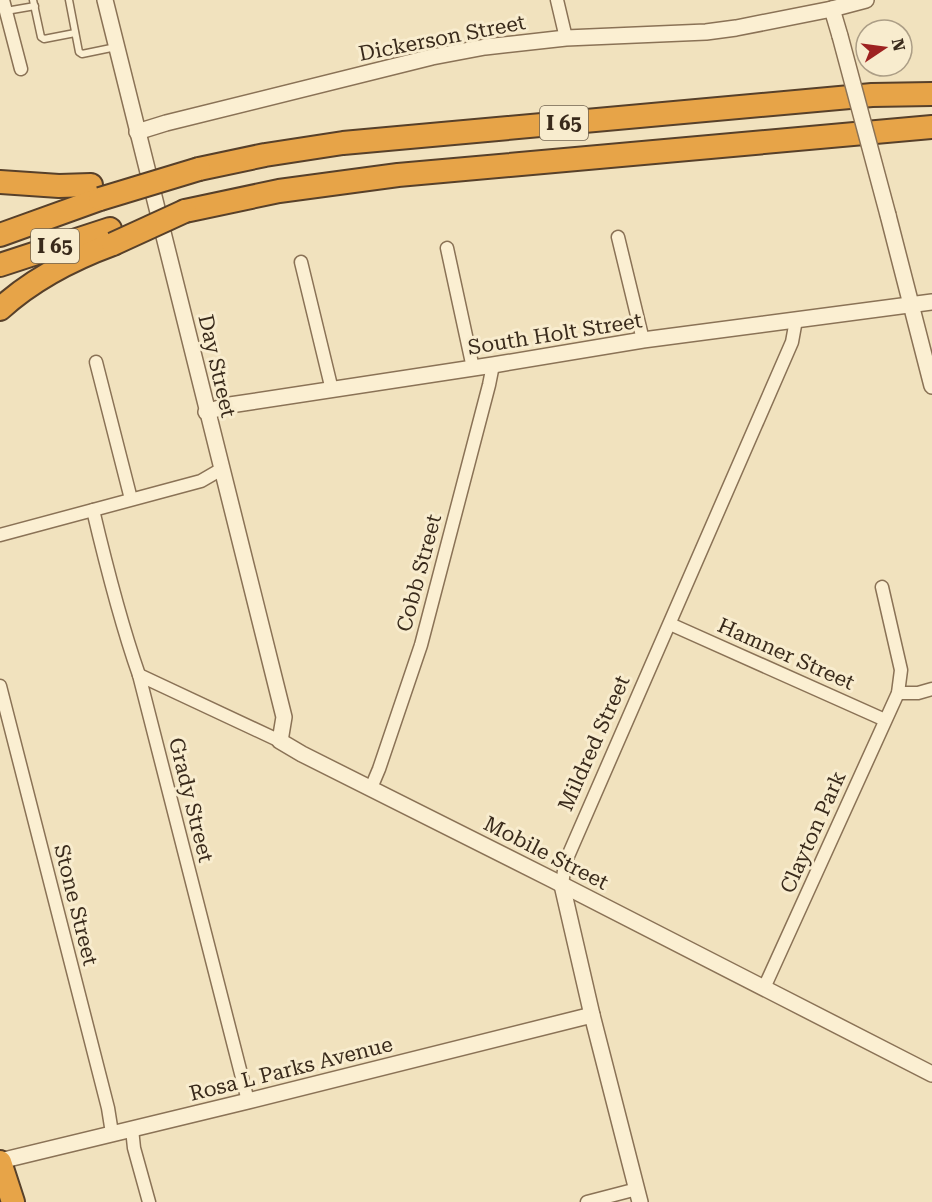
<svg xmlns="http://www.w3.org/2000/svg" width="932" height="1202" font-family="'Roboto Serif',serif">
  <rect width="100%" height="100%" fill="#f1e2be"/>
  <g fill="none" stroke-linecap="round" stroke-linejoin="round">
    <defs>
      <g id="service">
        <path d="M33 0 41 37 44 39 75 33"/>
        <path d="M69 0 79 52 82 54 116 47"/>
        <path d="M6 11 35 6"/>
      </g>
      <g id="minor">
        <path d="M3 0 21 69"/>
        <path d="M557 0 566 38"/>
        <path d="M618 237 643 340"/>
        <path d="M447 248 473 368"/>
        <path d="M301 262 332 390"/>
        <path d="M96 362 131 499"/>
        <path d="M93 510C106 565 120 621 139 675L248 1101"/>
        <path d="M0 535 201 481 220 470"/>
        <path d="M670 624 885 720"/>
        <path d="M139 675 280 741"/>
        <path d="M0 686 108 1108 112 1133"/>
        <path d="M898 693H918L932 689"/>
        <path d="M371 788 379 769 421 645 489 385 493 365"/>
        <path d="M562 885 565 863 792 342 796 320"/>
        <path d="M764 988 898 693 901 670 882 587"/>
        <path d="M132 1129 134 1148 149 1202"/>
        <path d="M587 1202 637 1189"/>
      </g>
      <g id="tertiary">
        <path d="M105 0C164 239 223 478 284 717L280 741 302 754 551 879 932 1074"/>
        <path d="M832 9 840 36"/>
        <path d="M137 132 166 123 432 57 485 47 566 38 706 32 736 28 832 9 866 0"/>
        <path d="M888 215 932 386"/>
        <path d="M206 412 230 405 493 365 643 340 932 302"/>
        <path d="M562 885 592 1015 640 1202"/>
        <path d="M0 1161 248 1101 592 1015"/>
      </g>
      <g id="motorway">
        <path d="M199 169 265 155 343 143 872 95 932 94"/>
        <path d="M0 182 59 186 91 185"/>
        <path d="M185 211 279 191 398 175 932 127"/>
        <path d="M0 235 100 199"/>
        <path d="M0 265 110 229"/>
        <path d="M0 309C33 279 72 259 113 244"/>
        <path d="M0 1162 13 1202"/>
      </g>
    </defs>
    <!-- service casing -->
    <use href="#service" stroke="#8a7256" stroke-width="9"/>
    <!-- minor casing -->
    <use href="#minor" stroke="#8a7256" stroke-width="15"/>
    <!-- tertiary casing -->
    <use href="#tertiary" stroke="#8a7256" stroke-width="18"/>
    <!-- motorway casing -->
    <use href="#motorway" stroke="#57402a" stroke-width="26"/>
    <!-- service -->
    <use href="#service" stroke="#fbefd2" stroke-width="6"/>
    <!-- minor -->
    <use href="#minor" stroke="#fbefd2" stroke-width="12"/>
    <!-- tertiary -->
    <use href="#tertiary" stroke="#fbefd2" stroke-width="15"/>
    <!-- motorway -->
    <use href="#motorway" stroke="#e7a448" stroke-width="22"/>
    <defs>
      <path id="tertiary-bridge" d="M840 36 888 215"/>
      <g id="motorway-bridge">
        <path d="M100 199 199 169"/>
        <path d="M113 244 185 211"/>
      </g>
    </defs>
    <!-- tertiary-bridge casing -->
    <use href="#tertiary-bridge" stroke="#8a7256" stroke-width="18" stroke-linecap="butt"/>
    <!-- motorway-bridge casing -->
    <use href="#motorway-bridge" stroke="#57402a" stroke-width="26" stroke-linecap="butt"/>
    <!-- tertiary-bridge -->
    <use href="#tertiary-bridge" stroke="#fbefd2" stroke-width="15"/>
    <!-- motorway-bridge -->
    <use href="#motorway-bridge" stroke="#e7a448" stroke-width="22"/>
  </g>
  <g text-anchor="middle" stroke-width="6" stroke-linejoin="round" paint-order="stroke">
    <!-- shield labels -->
    <g fill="#f8ecce" stroke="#726451" stroke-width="1.5">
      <rect x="540" y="106" width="48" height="34" rx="4.5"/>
      <rect x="31" y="229" width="48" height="34" rx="4.5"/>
    </g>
    <g font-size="20" font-weight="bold" fill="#392a1b">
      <text x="564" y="130">I 65</text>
      <text x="55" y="253">I 65</text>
    </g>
    <!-- street labels -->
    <g font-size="21" fill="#392a1b" stroke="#f8ecce">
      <text transform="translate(442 38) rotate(-11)" y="7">Dickerson Street</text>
      <text transform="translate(555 334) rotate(-9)" y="7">South Holt Street</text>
      <text transform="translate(217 366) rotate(77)" y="7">Day Street</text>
      <text transform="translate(419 573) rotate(-75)" y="7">Cobb Street</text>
      <text transform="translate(786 654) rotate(24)" y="7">Hamner Street</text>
      <text transform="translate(594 743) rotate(-66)" y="7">Mildred Street</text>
      <text transform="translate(191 800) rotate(76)" y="7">Grady Street</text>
      <text transform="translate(813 832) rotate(-66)" y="7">Clayton Park</text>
      <text transform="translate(546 853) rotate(27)" y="7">Mobile Street</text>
      <text transform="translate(76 905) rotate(76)" y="7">Stone Street</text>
      <text transform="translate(291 1069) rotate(-14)" y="7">Rosa L Parks Avenue</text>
    </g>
  </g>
  <!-- north arrow -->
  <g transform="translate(884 48) rotate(77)"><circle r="28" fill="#f8ecce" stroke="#ac9e86" stroke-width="1.5"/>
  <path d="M0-4.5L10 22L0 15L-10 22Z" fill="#9e2221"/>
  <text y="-9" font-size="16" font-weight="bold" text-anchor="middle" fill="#392a1b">N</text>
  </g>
</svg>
